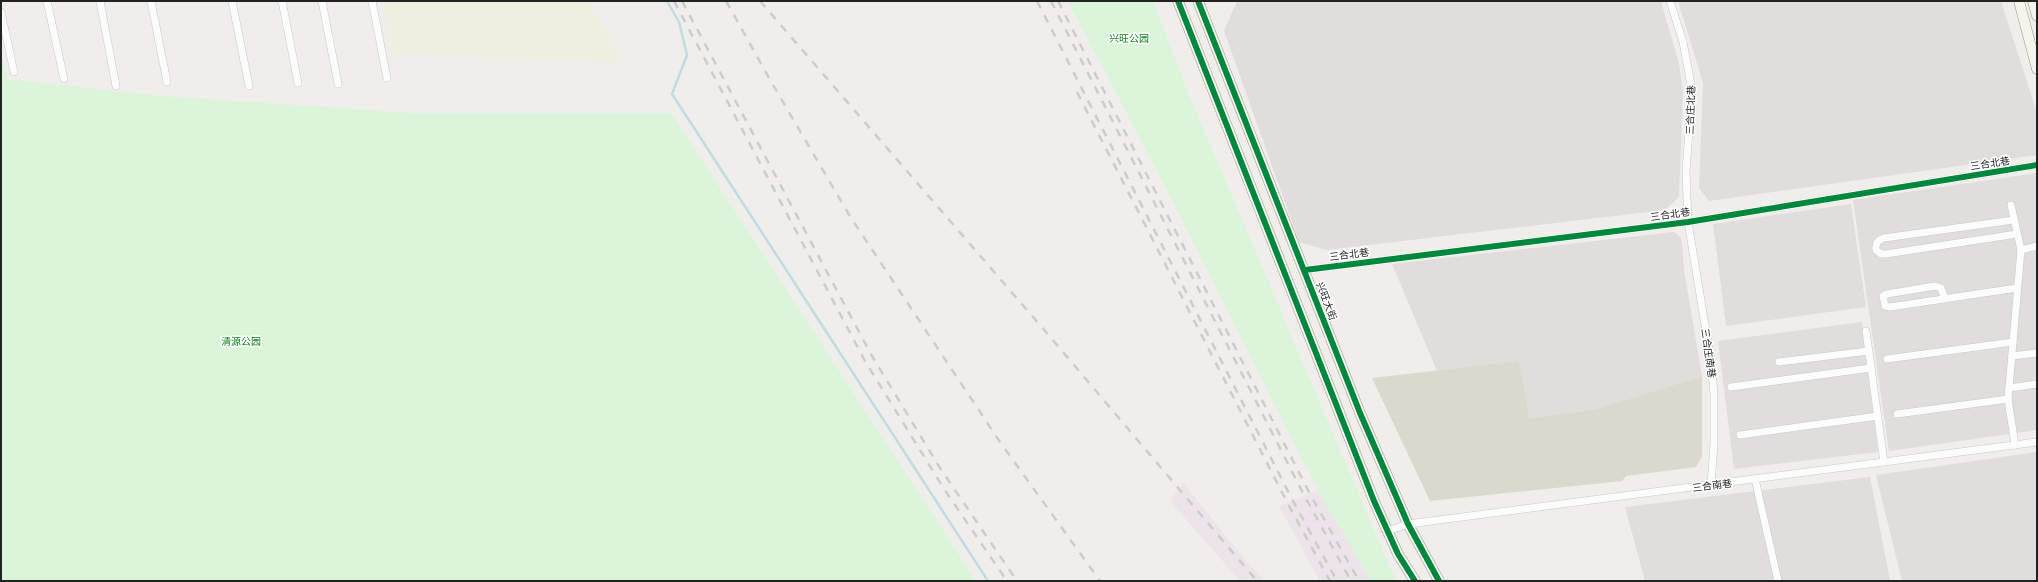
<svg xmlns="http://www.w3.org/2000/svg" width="2038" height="582" font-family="'Nunito Sans','Noto Sans SC',sans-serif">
  <rect width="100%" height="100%" fill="#f0eeeb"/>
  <!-- residential -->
  <g fill="#dfdedc">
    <path d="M1237 1H1661L1679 64 1683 93 1679 197 1665 210 1326 250 1299 242 1224 31Z"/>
    <path d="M1678 1H2001L2037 113V155L1709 201 1699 188 1703 83Z"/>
    <path d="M2037 173V430L1889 451 1853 200Z"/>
    <path d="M1851 204 1866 307 1726 326 1713 224Z"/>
    <path d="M1674 232 1681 237 1682 242 1684 270 1702 376 1596 409 1530 418 1519 361 1437 371 1392 264Z"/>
    <path d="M1862 322 1878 452 1734 469 1718 341Z"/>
    <path d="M2037 452V581H1902L1876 475Z"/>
    <path d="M1870 477 1890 581H1645L1625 507Z"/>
  </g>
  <!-- industrial -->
  <g fill="#ede4e9">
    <path d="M1183 483 1243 557 1264 581H1240L1170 501Z"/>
    <path d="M1318 490 1371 581H1320L1279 506Z"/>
  </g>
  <!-- construction -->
  <path fill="#d9d9cd" d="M1519 361 1530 418 1596 409 1702 376V456L1696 467 1626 476 1622 481 1430 501 1372 378Z"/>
  <!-- farmland -->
  <path fill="#efefdf" d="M383 1H588L622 62 393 53Z"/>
  <!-- park -->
  <g fill="#daf5da">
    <path d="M1068 1H1153L1188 93 1390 568 1398 581H1371L1318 490 1167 190Z"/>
    <path d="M1 55 7 79 161 96 411 113H671L976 581H1Z"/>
  </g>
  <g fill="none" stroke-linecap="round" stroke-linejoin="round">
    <!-- stream -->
    <path stroke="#bfdbe3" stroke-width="2.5" d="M667 1 679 22 687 55 672 94 988 581"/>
    <defs>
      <g id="street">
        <path d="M47 1 64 79"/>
        <path d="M100 1 116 86"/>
        <path d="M151 1 167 82"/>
        <path d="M232 1 249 86"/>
        <path d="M282 1 298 83"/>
        <path d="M322 1 338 84"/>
        <path d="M372 1 387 78"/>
        <path d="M1670 1 1683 42 1692 90 1686 171 1688 222 1711 361 1714 394V443L1711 485"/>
        <path d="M1 12 14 72"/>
        <path d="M2011 205 2021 250 2037 246"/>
        <path d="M2014 220 1884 238C1878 240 1875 244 1876 250L1881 254H1886L2017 234"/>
        <path d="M1305 270 1688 222 2037 165"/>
        <path d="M1945 299 1941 288 1935 286 1887 294 1883 296 1885 306 1890 307 2017 288"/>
        <path d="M1866 331 1884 462"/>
        <path d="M2012 356 2037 353"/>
        <path d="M1887 359 2013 342"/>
        <path d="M1779 362 1869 351"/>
        <path d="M1731 387 1871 368"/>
        <path d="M2009 388 2037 384"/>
        <path d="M1897 414 2008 399"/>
        <path d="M1740 435 1878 416"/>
        <path d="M2015 445 2008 399 2021 250"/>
        <path d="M1755 479 1778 581"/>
        <path d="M1388 531 1408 524 2037 442"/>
      </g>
      <g id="secondary">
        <path d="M1178 1 1374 501 1398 554 1415 581"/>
        <path d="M1198 1 1360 413 1408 524 1439 581"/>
        <path d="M2019 1 2037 69"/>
        <path d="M2033 1 2037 16"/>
      </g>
    </defs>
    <!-- street casing -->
    <use href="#street" stroke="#c9c8c7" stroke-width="8"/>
    <!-- secondary casing -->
    <use href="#secondary" stroke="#999a82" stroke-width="11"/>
    <!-- street -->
    <use href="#street" stroke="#fdfcfc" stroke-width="7"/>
    <!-- secondary -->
    <use href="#secondary" stroke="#f4f4ed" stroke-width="10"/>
    <!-- rail -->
    <g stroke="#ccc" stroke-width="2.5" stroke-dasharray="8 8" stroke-linecap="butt">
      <path d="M674 1 865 361 944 489 1007 581"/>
      <path d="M682 1 872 356 940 468 1017 581"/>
      <path d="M726 1 773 85 851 218 1000 442 1100 581"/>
      <path d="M760 1 1046 332 1257 581"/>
      <path d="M1037 1 1293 501 1337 581"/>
      <path d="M1051 1 1304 495 1351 581"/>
      <path d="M1058 1 1310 494 1359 581"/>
      <path d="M1077 92 1288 504 1330 581"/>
    </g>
    <defs>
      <g id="cycleway">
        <path d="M1178 1 1374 501 1398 554 1415 581"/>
        <path d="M1198 1 1360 413 1408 524 1439 581"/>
        <path d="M1305 270 1688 222 2037 165"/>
      </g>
    </defs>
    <!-- cycleway casing -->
    <use href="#cycleway" stroke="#fff" stroke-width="8"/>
    <!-- cycleway -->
    <use href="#cycleway" stroke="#00873e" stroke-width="6"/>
  </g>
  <g text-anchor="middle" stroke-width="3" stroke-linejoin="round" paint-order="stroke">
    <!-- park labels -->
    <g font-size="10" fill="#0c8416" stroke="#fff">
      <text x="1129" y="42">兴旺公园</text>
      <text x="241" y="345">清源公园</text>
    </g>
    <!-- street labels -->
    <g font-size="10" fill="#222" stroke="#fff">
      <text transform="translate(1690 110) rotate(-88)" y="4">三合庄北巷</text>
      <text transform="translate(1990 163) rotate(-9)" y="4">三合北巷</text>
      <text transform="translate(1670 214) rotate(-8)" y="4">三合北巷</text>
      <text transform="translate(1349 254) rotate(-7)" y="4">三合北巷</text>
      <text transform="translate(1327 301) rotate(69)" y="4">兴旺大街</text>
      <text transform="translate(1709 353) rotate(82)" y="4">三合庄南巷</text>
      <text transform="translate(1712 485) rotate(-7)" y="4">三合南巷</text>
    </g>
  </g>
  <!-- border -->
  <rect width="2038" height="582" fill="none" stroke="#222222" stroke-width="4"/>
</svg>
